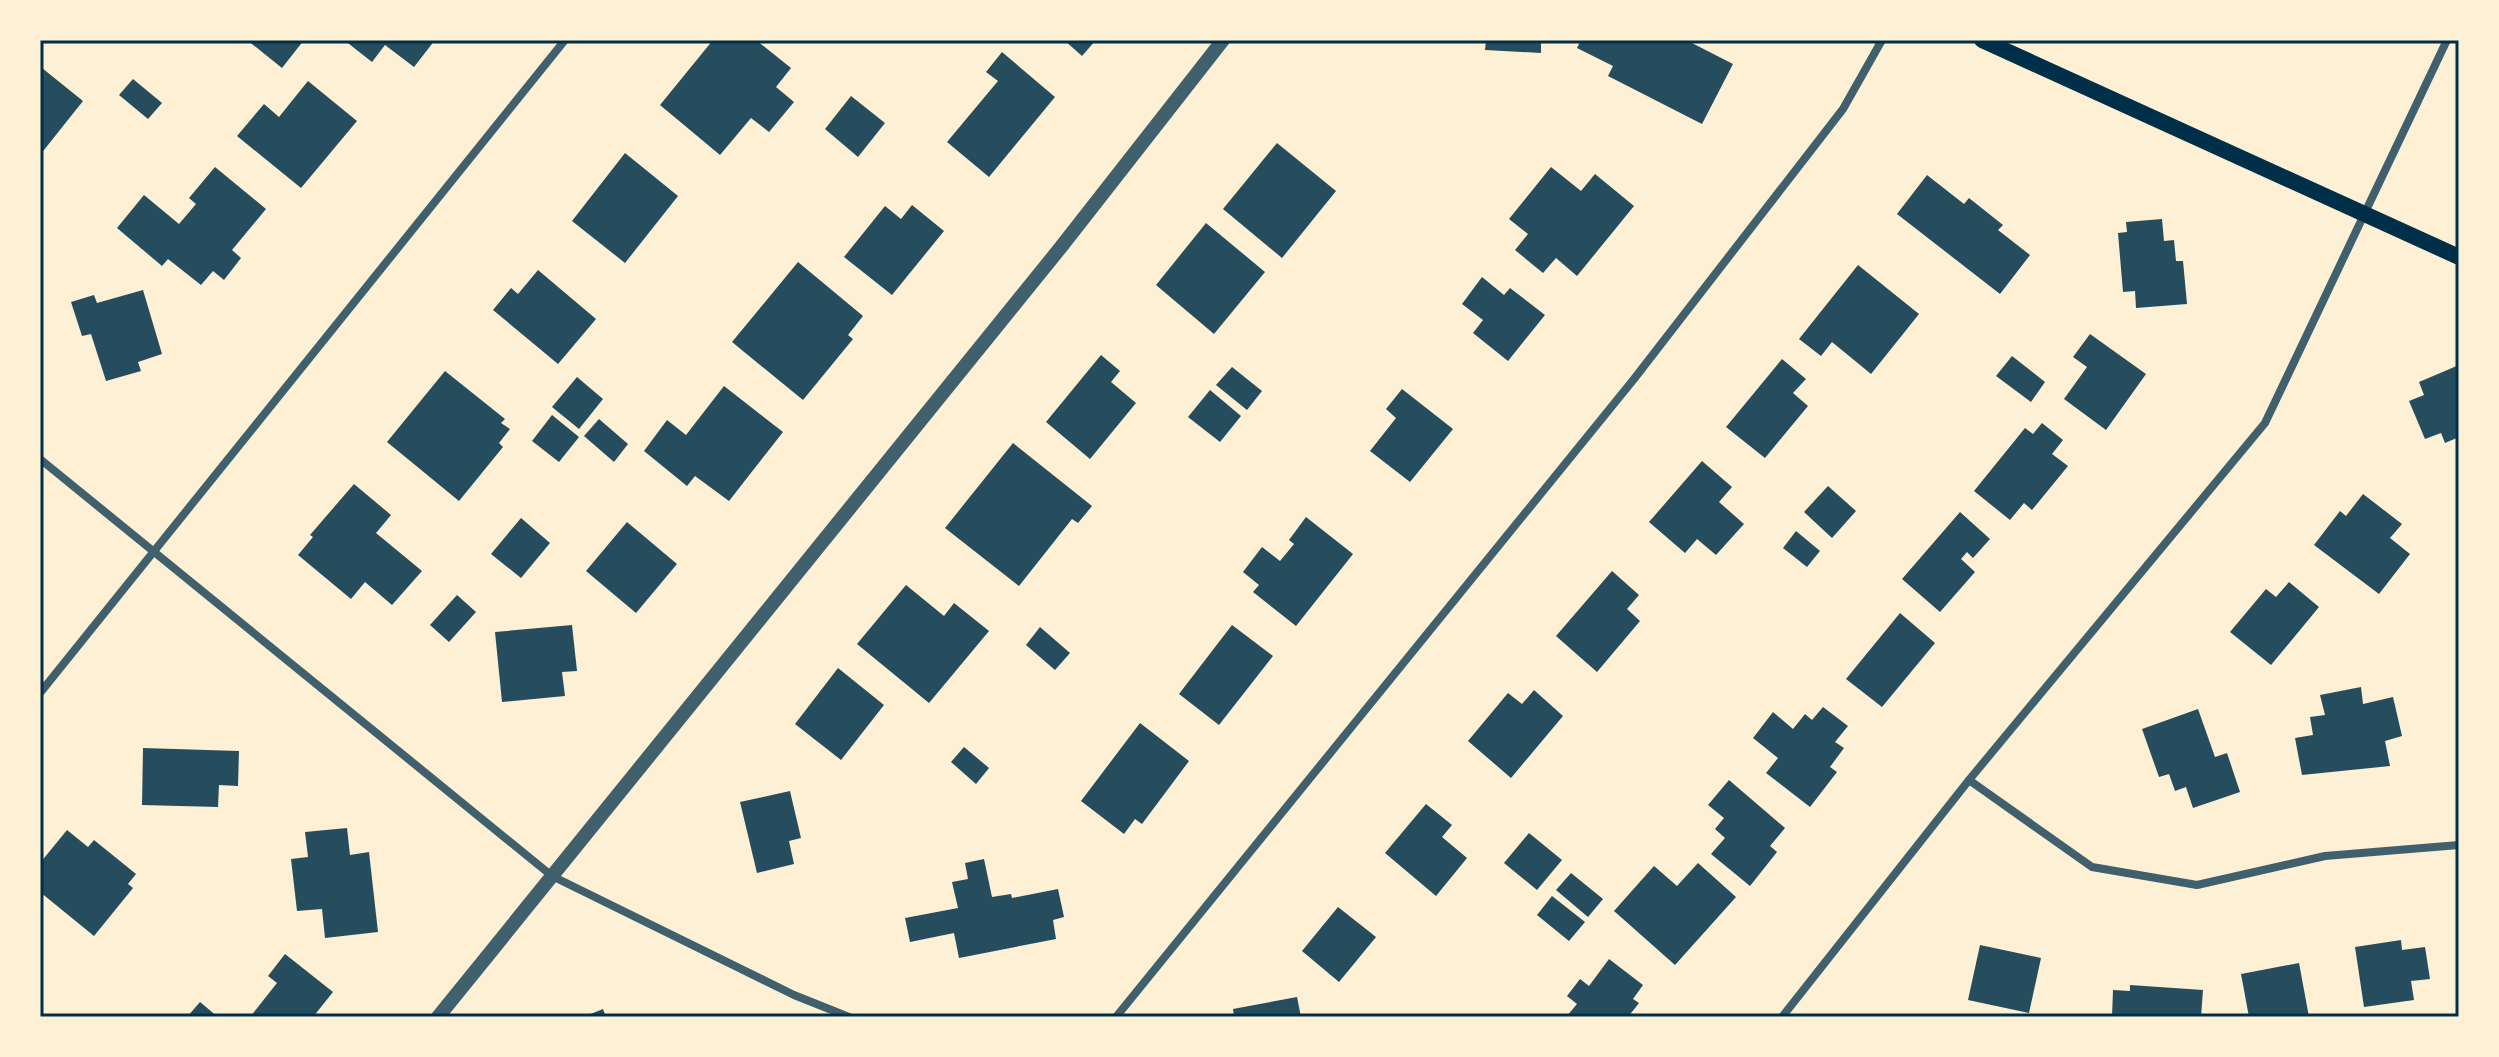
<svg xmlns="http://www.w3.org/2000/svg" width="2499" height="1057" font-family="'Golos Text',sans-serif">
  <rect width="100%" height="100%" fill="#fdf0d5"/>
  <!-- building -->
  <g fill="#264d5e">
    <path d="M247 40H304L282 68Z"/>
    <path d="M344 40H435L414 67 385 45 372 62Z"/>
    <path d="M713 40H756L791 68 776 87 794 102 769 132 751 118 720 155 660 105Z"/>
    <path d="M1064 40H1096L1082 56Z"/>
    <path d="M1486 40H1541V53L1485 50Z"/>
    <path d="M1581 40H1686L1733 64 1702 124 1608 76 1613 66 1577 48Z"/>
    <path d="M1002 52 1055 97 989 177 947 142 998 81 986 72Z"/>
    <path d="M42 68 83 101 40 155V70Z"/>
    <path d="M133 79 162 103 148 119 119 95Z"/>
    <path d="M308 81 357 121 301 188 237 136 264 104 279 117Z"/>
    <path d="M851 96 885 123 858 157 825 129Z"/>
    <path d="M1277 143 1336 191 1282 258 1223 209Z"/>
    <path d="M625 153 678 196 625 263 572 221Z"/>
    <path d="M215 167 266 209 232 250 241 258 224 280 213 271 201 285 168 259 162 266 117 228 144 195 179 224 196 204 189 198Z"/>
    <path d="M1551 167 1581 191 1595 174 1634 206 1577 276 1556 258 1543 273 1515 250 1528 234 1509 219Z"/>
    <path d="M1927 175 1964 204 1969 198 2003 225 1998 230 2030 255 2000 294 1897 214Z"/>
    <path d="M912 205 944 231 892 295 844 257 885 206 901 219Z"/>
    <path d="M2162 219 2164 241 2174 240 2176 261H2183L2187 304 2136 308 2135 291 2123 292 2118 233 2127 232 2126 222Z"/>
    <path d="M1206 223 1265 272 1214 334 1156 285Z"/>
    <path d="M798 262 863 316 848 335 853 339 803 400 732 342Z"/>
    <path d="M1858 265 1919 314 1871 374 1832 342 1821 356 1799 339Z"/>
    <path d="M538 270 596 319 558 364 493 310 511 288 518 294Z"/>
    <path d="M1482 277 1504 295 1510 288 1545 315 1508 361 1473 333 1483 320 1462 304Z"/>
    <path d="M143 290 162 354 138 362 141 371 106 381 91 334 82 336 71 302 94 295 97 303Z"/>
    <path d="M2090 334 2146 374 2106 430 2064 399 2087 367 2073 357Z"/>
    <path d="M1101 355 1120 371 1111 382 1136 403 1090 459 1046 422Z"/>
    <path d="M2012 356 2045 382 2031 402 1996 376Z"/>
    <path d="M1782 359 1806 379 1793 393 1808 406 1765 458 1726 427Z"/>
    <path d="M2459 365V437L2445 443 2441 433 2425 439 2409 401 2424 395 2419 382Z"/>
    <path d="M1232 367 1262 391 1247 410 1216 385Z"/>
    <path d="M445 371 505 419 501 423 510 429 499 443 503 447 459 501 387 442Z"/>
    <path d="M577 377 603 399 579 429 552 407Z"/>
    <path d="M724 386 783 432 729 501 695 476 687 486 644 451 667 420 686 435Z"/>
    <path d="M1402 389 1453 429 1410 482 1370 451 1396 418 1386 409Z"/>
    <path d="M1210 390 1241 416 1220 442 1188 417Z"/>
    <path d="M552 415 579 437 559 462 532 441Z"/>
    <path d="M599 419 628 444 614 462 584 436Z"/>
    <path d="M2042 423 2063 440 2052 454 2068 466 2032 510 2024 503 2010 520 1974 491 2025 428 2033 434Z"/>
    <path d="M1013 443 1092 506 1078 523 1072 519 1019 586 945 528Z"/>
    <path d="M1702 461 1732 487 1719 502 1744 524 1716 555 1697 539 1685 553 1649 522Z"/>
    <path d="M354 484 391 515 376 533 422 571 392 605 365 582 351 599 298 555 313 537 310 535Z"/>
    <path d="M1828 486 1856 511 1832 538 1804 512Z"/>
    <path d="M2363 494 2402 524 2390 538 2410 554 2379 594 2314 545 2340 511 2346 516Z"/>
    <path d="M1960 512 1990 539 1973 558 1967 552 1961 559 1975 572 1940 612 1902 579Z"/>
    <path d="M1306 517 1353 554 1296 626 1253 592 1259 585 1243 572 1262 547 1280 561 1294 544 1289 540Z"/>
    <path d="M521 518 550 543 521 578 491 554Z"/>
    <path d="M627 522 677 564 636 613 586 571Z"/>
    <path d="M1796 531 1820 551 1807 567 1783 548Z"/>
    <path d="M1612 571 1639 595 1627 609 1640 621 1597 672 1556 636Z"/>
    <path d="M2289 582 2319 607 2271 665 2230 632 2266 589 2276 597Z"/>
    <path d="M906 585 944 616 954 603 989 631 929 703 857 644Z"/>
    <path d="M457 595 476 612 449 642 430 625Z"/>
    <path d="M1900 613 1935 643 1882 707 1846 679Z"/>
    <path d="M572 625 577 671 562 672 565 696 502 702 495 632Z"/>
    <path d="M1232 625 1273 656 1219 725 1179 694Z"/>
    <path d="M1040 627 1070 653 1055 670 1026 645Z"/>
    <path d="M838 668 884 705 841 760 795 724Z"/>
    <path d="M2361 687 2363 704 2393 697 2402 736 2385 741 2390 766 2302 775 2295 738 2313 735 2310 717 2325 715 2320 695Z"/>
    <path d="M1534 690 1563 716 1511 778 1468 741 1508 693 1522 704Z"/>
    <path d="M1823 707 1848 726 1835 742 1844 748 1830 767 1837 772 1810 807 1766 773 1778 758 1753 738 1773 712 1793 729 1805 714 1812 720Z"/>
    <path d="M2198 709 2215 757 2227 753 2240 792 2193 808 2186 787 2175 791 2169 774 2159 777 2142 729Z"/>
    <path d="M1140 723 1189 761 1142 824 1135 819 1124 834 1081 801Z"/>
    <path d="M964 747 989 768 976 784 951 762Z"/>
    <path d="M143 748 239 751 238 786 219 785 218 807 142 805Z"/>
    <path d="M1729 780 1785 828 1770 846 1777 852 1750 886 1711 854 1725 838 1715 829 1724 818 1708 805Z"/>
    <path d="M790 791 801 838 789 841 794 864 757 873 740 802Z"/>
    <path d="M1426 804 1452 825 1442 837 1467 858 1436 896 1385 853Z"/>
    <path d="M347 828 350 855 369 852 378 932 325 938 322 909 297 911 291 859 308 857 305 832Z"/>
    <path d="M67 830 88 847 94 840 136 874 128 884 133 888 94 936 40 892V863Z"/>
    <path d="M1529 833 1562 860 1537 890 1504 863Z"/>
    <path d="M984 859 992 897 1011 894 1012 898 1058 889 1064 917 1053 920 1056 939 959 958 954 933 910 942 905 918 958 908 952 882 968 879 965 863Z"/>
    <path d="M1698 863 1736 897 1675 965 1614 911 1654 866 1677 886Z"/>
    <path d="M1571 873 1603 899 1588 917 1556 890Z"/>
    <path d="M1552 896 1585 922 1569 941 1537 915Z"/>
    <path d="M1338 907 1376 937 1339 982 1302 951Z"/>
    <path d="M2401 940 2402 950 2425 947 2430 979 2411 981 2414 1000 2364 1007 2355 947Z"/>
    <path d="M1980 945 2041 958 2029 1013 1968 1000Z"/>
    <path d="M285 954 333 992 313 1017H250L277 983 268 976Z"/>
    <path d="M1609 959 1643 985 1633 999 1639 1003 1628 1017H1566L1577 1004 1567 996 1580 979 1589 986Z"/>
    <path d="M2299 963 2309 1017H2249L2241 974Z"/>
    <path d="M2130 985 2203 990 2201 1017H2112L2113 990 2130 991Z"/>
    <path d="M1297 997 1301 1017H1234L1233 1009Z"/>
    <path d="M200 1002 218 1017H187Z"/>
    <path d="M603 1009 606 1017H583Z"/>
  </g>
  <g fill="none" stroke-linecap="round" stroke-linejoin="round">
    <!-- minor -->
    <g stroke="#3f606c" stroke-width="8">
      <path d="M40 459 552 876 794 995 849 1017"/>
      <path d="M40 693 565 40"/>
      <path d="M1969 780 2092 867 2197 885 2325 856 2459 845"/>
      <path d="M1116 1017 1634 379 1843 109 1882 40"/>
      <path d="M1782 1017 1969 780 2265 423 2447 40"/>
    </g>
    <!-- tertiary -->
    <path stroke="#3f606c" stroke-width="14" d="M438 1017 1061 247 1223 40"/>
    <!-- secondary -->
    <path stroke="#003049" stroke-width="16" d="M1982 40 2459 257"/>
  </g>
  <!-- border -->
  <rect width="2499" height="1057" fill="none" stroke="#fdf0d5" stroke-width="84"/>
  <rect x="42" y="42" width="2415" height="973" fill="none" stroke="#003049" stroke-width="3"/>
</svg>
